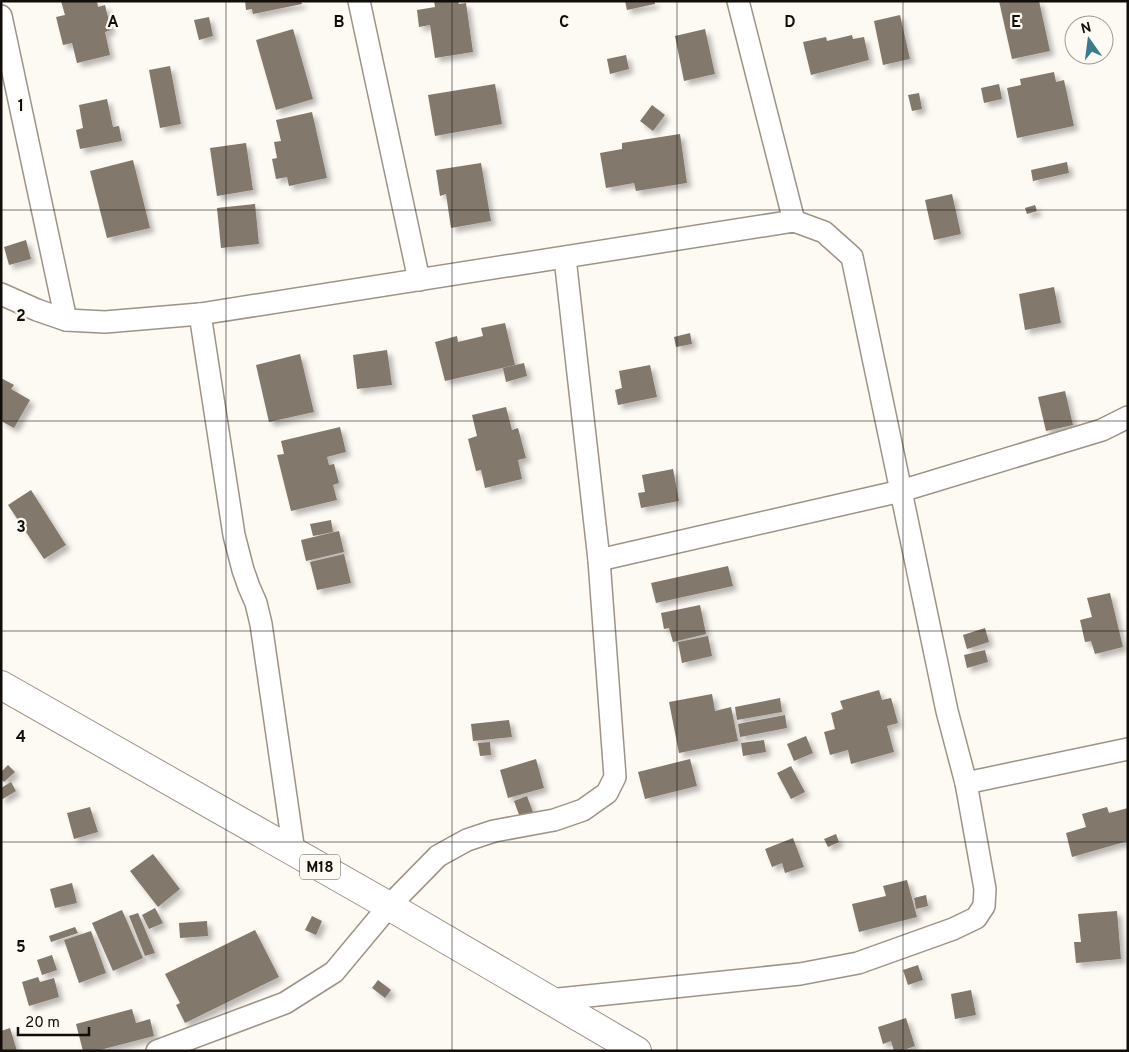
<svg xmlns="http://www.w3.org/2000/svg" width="1129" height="1052" font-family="Overpass,sans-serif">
  <defs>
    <filter id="shadow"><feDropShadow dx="4.5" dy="4.5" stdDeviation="2.5" flood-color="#0004"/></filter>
  </defs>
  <rect width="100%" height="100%" fill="#fdf9f3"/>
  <!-- building -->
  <g fill="#82786c" filter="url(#shadow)">
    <path d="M61 1H97L98 7 105 5 111 30 105 32 110 55 77 63 72 43 63 45 56 17 65 15Z"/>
    <path d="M245 1H301L302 4 253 14 252 9 246 10Z"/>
    <path d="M434 1H458L459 4 466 3 473 52 435 58 430 25 419 27 417 10 435 7Z"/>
    <path d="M625 1H655V4L627 10Z"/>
    <path d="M999 1H1039L1050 51 1012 59Z"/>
    <path d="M900 15 910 59 883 65 874 21Z"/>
    <path d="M209 17 213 36 199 40 194 20Z"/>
    <path d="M293 29 313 99 276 110 256 40Z"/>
    <path d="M705 29 715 74 684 81 675 36Z"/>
    <path d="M852 35 853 39 864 37 869 60 811 75 803 42 826 37 827 41Z"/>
    <path d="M626 55 629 69 610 74 607 59Z"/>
    <path d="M170 66 181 124 160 128 149 70Z"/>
    <path d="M1054 72 1056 82 1064 80 1074 126 1017 138 1007 88 1021 85 1020 79Z"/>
    <path d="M495 84 502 124 435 136 428 95Z"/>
    <path d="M999 84 1002 99 984 103 981 88Z"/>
    <path d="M919 93 922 109 912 111 908 95Z"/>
    <path d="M107 99 113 127 119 126 122 141 80 149 76 130 83 128 79 105Z"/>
    <path d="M652 105 665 115 653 131 640 121Z"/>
    <path d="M312 112 327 178 289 186 287 177 276 179 272 159 277 158 274 142 281 141 276 120Z"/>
    <path d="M680 134 687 183 636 191 634 183 606 188 600 153 622 149V143Z"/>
    <path d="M246 143 253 190 217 196 210 148Z"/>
    <path d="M133 160 150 228 107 238 90 171Z"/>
    <path d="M1067 162 1069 173 1033 181 1031 170Z"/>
    <path d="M481 163 491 221 451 228 446 194 440 196 436 170Z"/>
    <path d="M952 194 961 234 934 240 925 200Z"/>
    <path d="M255 204 259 244 221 248 217 208Z"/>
    <path d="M1035 205 1037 211 1027 214 1025 208Z"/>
    <path d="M26 240 31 259 9 265 4 247Z"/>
    <path d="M1054 287 1061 323 1025 330 1019 294Z"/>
    <path d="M505 323 515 365 445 381 435 342 457 336 458 342 483 336 481 328Z"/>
    <path d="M690 333 692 344 676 347 674 337Z"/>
    <path d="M387 350 392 385 357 389 353 355Z"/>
    <path d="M300 354 314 412 269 422 256 365Z"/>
    <path d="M524 363 527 376 506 382 503 368Z"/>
    <path d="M650 365 657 397 618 405 615 390 622 388 619 371Z"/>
    <path d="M1 378 14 385 11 389 30 400 14 428 1 421Z"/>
    <path d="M1065 391 1073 425 1046 431 1038 397Z"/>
    <path d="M506 407 512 430 518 428 526 458 518 460 522 479 485 488 481 470 476 471 468 439 477 436 472 415Z"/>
    <path d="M340 427 346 452 327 457 329 465 334 464 339 483 333 485 337 500 291 511 277 455 284 454 281 441Z"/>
    <path d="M673 469 679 501 641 508 638 493 645 492 642 475Z"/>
    <path d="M31 490 66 545 44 559 8 505Z"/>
    <path d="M331 520 333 532 313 536 310 524Z"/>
    <path d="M339 531 344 552 306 561 301 540Z"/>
    <path d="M344 554 351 583 317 590 310 562Z"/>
    <path d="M728 566 733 586 656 603 651 583Z"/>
    <path d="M1110 593 1123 647 1095 654 1091 641 1085 642 1080 620 1092 617 1087 598Z"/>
    <path d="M700 605 706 634 673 642 669 628 664 629 661 613Z"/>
    <path d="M985 628 989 642 967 649 963 635Z"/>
    <path d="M708 636 712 656 682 663 678 642Z"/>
    <path d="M985 650 988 662 967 668 964 655Z"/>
    <path d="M879 690 882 700 891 698 898 723 887 726 894 752 851 764 848 750 830 755 824 732 835 729 831 713 843 709 840 701Z"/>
    <path d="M712 694 715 711 731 707 738 741 679 753 669 702Z"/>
    <path d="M780 698 782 712 737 720 735 707Z"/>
    <path d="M785 715 787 728 740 737 738 724Z"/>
    <path d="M509 720 512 737 473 741 471 724Z"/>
    <path d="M806 736 813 753 794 761 787 744Z"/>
    <path d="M764 740 766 752 743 756 741 743Z"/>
    <path d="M490 742 491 755 480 756 478 743Z"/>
    <path d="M536 759 544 788 508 798 500 770Z"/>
    <path d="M690 759 697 786 645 799 638 772Z"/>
    <path d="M8 765 15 772 4 782 1 779V772Z"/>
    <path d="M791 766 805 792 791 799 777 773Z"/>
    <path d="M11 782 16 791 1 800V788Z"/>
    <path d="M527 796 534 815 521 820 514 801Z"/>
    <path d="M90 807 98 832 74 839 67 813Z"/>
    <path d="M1107 807 1109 813 1128 808V841L1072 857 1066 833 1086 827 1082 814Z"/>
    <path d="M836 834 839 842 828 847 824 839Z"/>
    <path d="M793 838 804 867 785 873 782 863 772 867 765 849Z"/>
    <path d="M153 854 180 889 158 907 130 871Z"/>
    <path d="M907 880 917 917 859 932 852 904 886 896 883 886Z"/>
    <path d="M72 883 77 903 55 908 50 889Z"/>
    <path d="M926 895 928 906 916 909 914 898Z"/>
    <path d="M155 908 163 923 149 929 142 915Z"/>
    <path d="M122 910 143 958 113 971 92 923Z"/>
    <path d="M1117 911 1121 959 1076 963 1074 942H1081L1078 914Z"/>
    <path d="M138 913 155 953 145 956 129 916Z"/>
    <path d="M312 916 322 921 316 935 305 930Z"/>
    <path d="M207 921 208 936 180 938 179 923Z"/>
    <path d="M75 927 78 933 51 942 49 936Z"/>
    <path d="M255 930 279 977 185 1023 176 1005 180 1003 165 974Z"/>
    <path d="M91 931 106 973 79 983 64 940Z"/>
    <path d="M52 955 57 970 42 975 37 960Z"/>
    <path d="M918 965 923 980 908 985 903 970Z"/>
    <path d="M38 977 40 982 54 978 59 997 29 1006 22 982Z"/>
    <path d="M378 980 391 990 385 998 372 988Z"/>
    <path d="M971 990 976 1015 955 1019 951 994Z"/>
    <path d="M132 1009 136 1023 150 1019 154 1036 96 1051H83L76 1024Z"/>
    <path d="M906 1018 915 1046 901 1051H894L891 1041 883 1044 878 1027Z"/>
    <path d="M10 1028 17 1051H1V1031Z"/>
  </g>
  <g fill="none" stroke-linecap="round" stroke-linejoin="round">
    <defs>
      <g id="minor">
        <path d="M359 1 419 280"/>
        <path d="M738 1 794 221"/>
        <path d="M1 16 66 320"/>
        <path d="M1 294 37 310 66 320 105 322 200 314 794 221 824 232 852 257 947 711 966 783 985 889 984 906 976 918 953 929 858 963 800 974 549 1000"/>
        <path d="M200 314 234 535 243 570 249 587 256 603 261 624 294 852"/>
        <path d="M599 560 901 491 1102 430 1128 417"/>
        <path d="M966 783 1128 749"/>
        <path d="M157 1051 285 1003 334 972 389 906 438 856 467 840 494 831 554 820 583 810 607 793 615 777 599 560 565 258"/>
      </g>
      <path id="primary" d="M1 685 389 906 637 1051"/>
    </defs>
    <!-- minor casing -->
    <use href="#minor" stroke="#9d9386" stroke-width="24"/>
    <!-- primary casing -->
    <use href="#primary" stroke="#9d9386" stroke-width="30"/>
    <!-- minor -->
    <use href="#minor" stroke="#fff" stroke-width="21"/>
    <!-- primary -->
    <use href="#primary" stroke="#fff" stroke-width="28"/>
  </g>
  <!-- grid -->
  <path fill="none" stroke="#110d09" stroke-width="1" stroke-opacity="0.55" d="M226 1V1051M452 1V1051M677 1V1051M903 1V1051M1 210H1128M1 421H1128M1 631H1128M1 842H1128"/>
  <g text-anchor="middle" stroke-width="4.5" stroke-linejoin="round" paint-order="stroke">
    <!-- shield labels -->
    <rect fill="#fdf9f3" stroke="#58544f" stroke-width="1" x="300" y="854.5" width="40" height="25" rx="4"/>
    <g font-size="15" font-weight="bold" fill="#110d09">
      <text x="320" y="872">M18</text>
    </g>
  </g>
  <g font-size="16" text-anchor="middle" font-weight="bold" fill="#110d09" stroke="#fdf9f3" stroke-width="4.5" stroke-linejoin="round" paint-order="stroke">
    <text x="113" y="27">A</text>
    <text x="339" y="27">B</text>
    <text x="564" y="27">C</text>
    <text x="790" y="27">D</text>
    <text x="1016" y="27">E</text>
    <text x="21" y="111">1</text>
    <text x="21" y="321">2</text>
    <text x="21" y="532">3</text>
    <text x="21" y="742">4</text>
    <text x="21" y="952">5</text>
  </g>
  <!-- border -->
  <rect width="1129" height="1052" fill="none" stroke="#110d09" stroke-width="5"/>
  <!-- north arrow -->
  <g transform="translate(1089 40) rotate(346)"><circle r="24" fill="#fdf9f3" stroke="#9f9b95"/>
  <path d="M0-4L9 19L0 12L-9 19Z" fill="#397c8c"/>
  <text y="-8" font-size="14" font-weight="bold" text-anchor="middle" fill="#110d09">N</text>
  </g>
  <!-- scale -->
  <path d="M18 1027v8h71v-8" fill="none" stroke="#110d09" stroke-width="2.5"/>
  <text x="25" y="1027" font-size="15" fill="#110d09" stroke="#fdf9f3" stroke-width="4" paint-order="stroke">20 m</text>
</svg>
